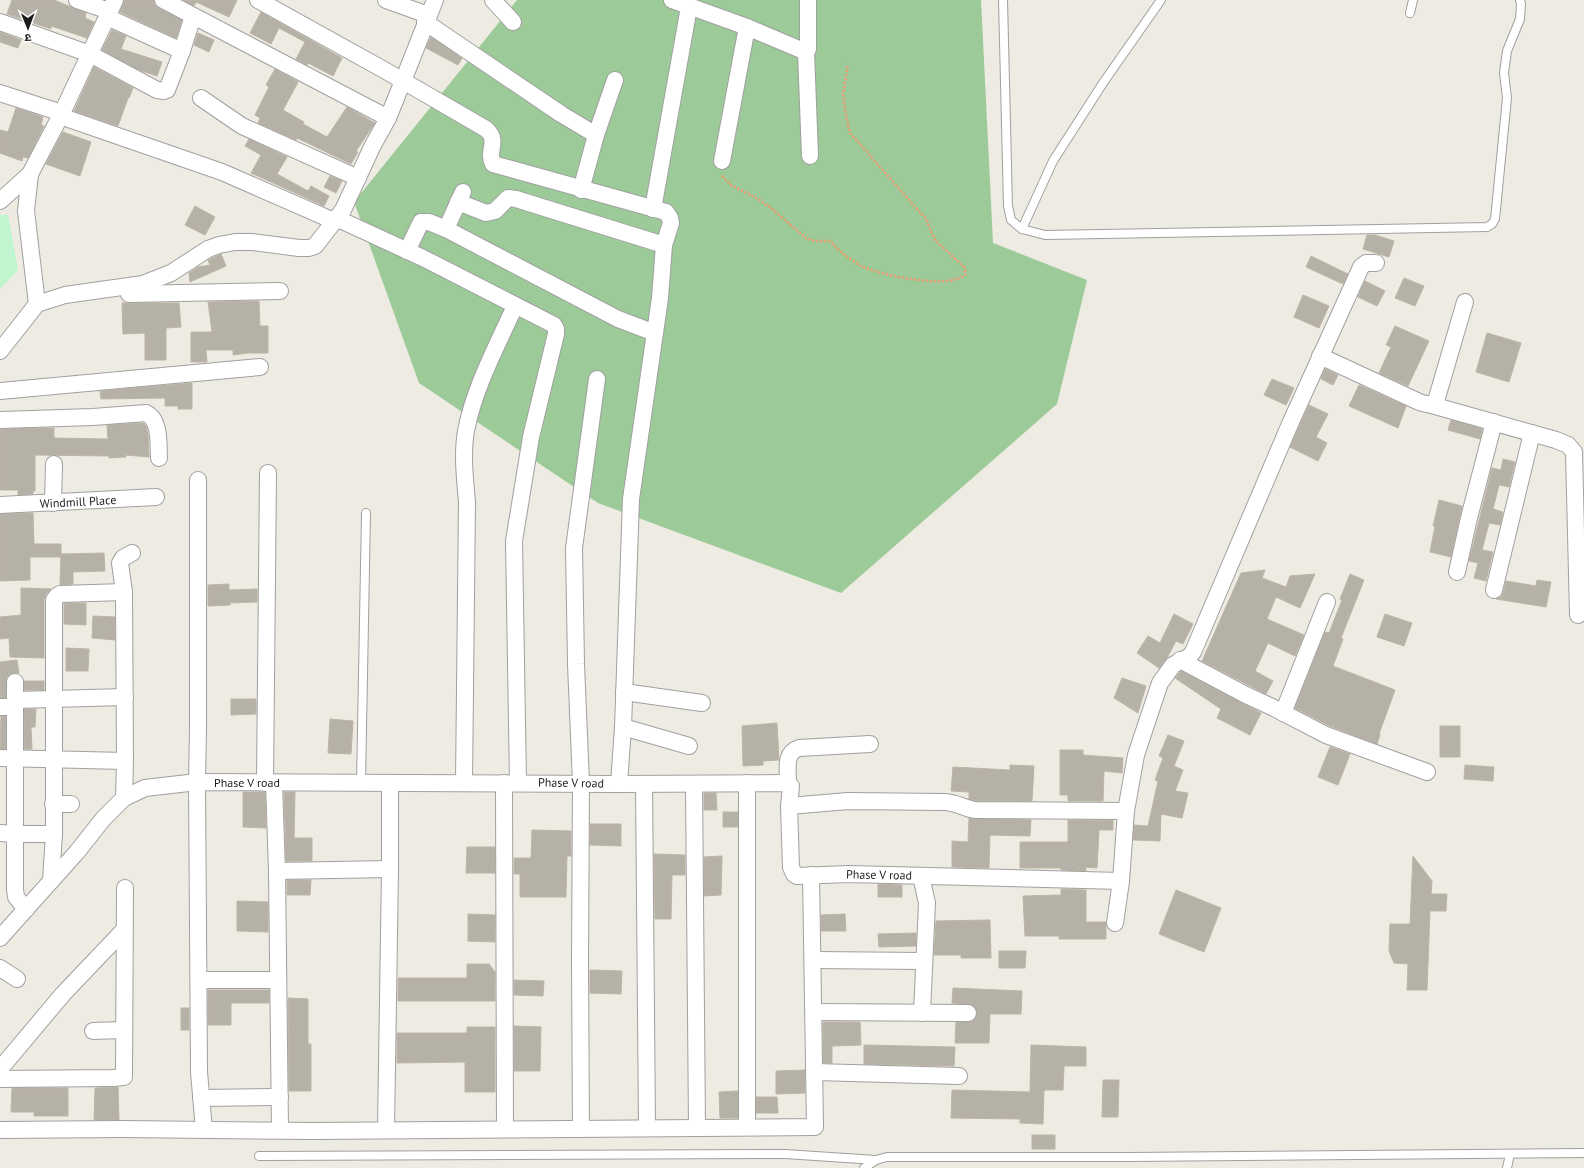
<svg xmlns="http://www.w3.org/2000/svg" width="1584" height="1168" font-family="'PT Sans','Noto Sans Devanagari',sans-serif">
  <rect width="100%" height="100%" fill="#edebe2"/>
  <!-- forest -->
  <path fill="#9cca98" d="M517 0H981L993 243 1087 280 1057 404 841 593 598 503 419 383 354 202Z"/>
  <!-- park -->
  <path fill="#bff6cf" d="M0 215H8L18 270 0 289Z"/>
  <!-- building -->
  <g fill="#b6b1a7" stroke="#bdb5a5">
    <path d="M12 0H54L86 13 85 18 94 22 87 38 51 26V29L7 14Z"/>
    <path d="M124 0H154L155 5 158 8 182 20 176 38 120 12Z"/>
    <path d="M183 0H237L229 17 196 2 194 6Z"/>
    <path d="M261 12 342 58 333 76 308 63 307 65 296 59 305 42 279 28 271 44 250 33Z"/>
    <path d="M112 30 126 36 121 49 162 62 157 76 139 70 102 50Z"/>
    <path d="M0 32 21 40 18 48 0 42Z"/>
    <path d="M198 33 214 40 209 52 194 45Z"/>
    <path d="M431 37 462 58 458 65 426 48Z"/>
    <path d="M94 67 133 88 129 98H128L118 126 74 111Z"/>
    <path d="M275 69 298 82 283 110 304 122 303 124 327 137 347 107 375 123 356 151 358 152 351 164 297 138 296 140 258 123 260 118 255 115 269 87 266 85Z"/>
    <path d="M16 108 43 117 41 125 44 126 28 158 23 157 22 161 0 153V130L8 132Z"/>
    <path d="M63 132 91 142 80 176 46 164Z"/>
    <path d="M249 139 287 157 277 174 308 191 311 186 329 196 324 206 251 173 261 155 245 146Z"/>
    <path d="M330 176 342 181 336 193 324 187Z"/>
    <path d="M195 206 215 217 205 235 185 225Z"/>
    <path d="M1367 235H1375L1394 241 1389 257 1363 249Z"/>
    <path d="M221 254 226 266 190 282 189 273 198 267 210 265 208 260Z"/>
    <path d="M1311 256 1348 274 1343 284 1306 267Z"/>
    <path d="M1404 278 1424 286 1415 306 1395 298Z"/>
    <path d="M1365 281 1385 291 1377 306 1358 297Z"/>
    <path d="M1303 295 1329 306 1319 328 1294 317Z"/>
    <path d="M259 301 260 326H268V353H248L233 355V350H206L207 362H191V332H212L208 302Z"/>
    <path d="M122 303H179L181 327 166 328V360H145V333L123 334Z"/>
    <path d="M1395 326 1429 341 1408 386 1379 373 1391 347 1386 345Z"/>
    <path d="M1487 333 1521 343 1509 382 1476 372Z"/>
    <path d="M1325 369 1338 375 1333 385 1321 379Z"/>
    <path d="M1272 379 1294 388 1286 405 1264 395Z"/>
    <path d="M192 383V409H178V406H165V398L101 399 100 391Z"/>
    <path d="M1359 385 1406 406 1398 428 1349 406Z"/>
    <path d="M1309 405 1328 414 1316 437 1327 443 1318 461 1290 447Z"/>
    <path d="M1451 420 1482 429 1480 439 1448 430Z"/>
    <path d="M143 423 146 426 148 435 149 457 126 455V457L109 458V456L35 455V491H33V494L18 495V490H0V429L54 428V438L108 439 107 425Z"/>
    <path d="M1503 459 1515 462 1509 487 1499 485 1493 509 1503 512 1500 525 1489 523 1482 550 1493 552 1486 581 1474 578 1478 563 1469 561 1492 468 1501 470Z"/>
    <path d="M1439 500 1462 506 1451 557 1430 552 1435 526H1433Z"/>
    <path d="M33 513 34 544H61V557H30V580L0 581V514Z"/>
    <path d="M104 553 105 571 73 572V584L60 585 61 554Z"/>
    <path d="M1265 570 1262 578 1286 587 1290 576 1315 574 1300 608 1276 597 1267 619 1304 635 1295 656 1268 643 1255 671 1273 681 1266 694 1202 661 1241 573Z"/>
    <path d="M1350 574 1364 580 1341 638 1343 639 1333 666 1395 690 1379 734 1380 735 1377 744 1330 726 1295 708 1325 632 1329 633 1342 600 1340 599Z"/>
    <path d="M1537 580 1551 582 1546 607 1496 599 1501 597 1503 593 1506 581 1536 586Z"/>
    <path d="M229 584V590L257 589V602L230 603V605L208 606V585Z"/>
    <path d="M21 588 51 589 46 594 44 600V658L10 657 9 638 0 639V617L21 615Z"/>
    <path d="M64 603H86V625L64 624Z"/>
    <path d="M1174 614 1193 624 1183 644 1176 641 1167 658 1159 668 1137 653 1148 636 1160 643Z"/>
    <path d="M1385 614 1412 623 1404 646 1377 637Z"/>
    <path d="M93 616 115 617V640L92 638Z"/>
    <path d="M66 648 89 649 88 671H66Z"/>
    <path d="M17 660 19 673 11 674 7 677 6 682V698H0V662Z"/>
    <path d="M1181 671 1261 713 1250 735 1217 718 1221 709 1175 678Z"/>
    <path d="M1122 678 1146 686 1138 713 1114 698Z"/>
    <rect x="24" y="681" width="20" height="9"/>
    <path d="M231 699H256V714L231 715Z"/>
    <path d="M24 709H36L35 727H31L32 749H24Z"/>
    <path d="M1 716H6V749H0Z"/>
    <path d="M330 719 353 721 351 754 328 753Z"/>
    <path d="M777 723 779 760 763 761V765L743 766 742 726Z"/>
    <rect x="1440" y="726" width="20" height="31"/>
    <path d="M1168 735 1184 741 1174 766 1183 770 1175 791 1188 793 1182 818 1161 814 1160 841 1133 840 1134 825 1148 826 1158 781 1155 780 1163 758 1159 756Z"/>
    <path d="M1330 747 1350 754 1338 785 1318 777Z"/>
    <path d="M1060 750H1083V755L1123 758 1122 773 1104 771 1103 801H1068V795H1060Z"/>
    <path d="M1010 765 1034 766 1032 801H976L969 799V792L951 791 953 767 1010 770Z"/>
    <path d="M1465 765 1494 767 1493 781 1464 779Z"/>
    <path d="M243 792H265L266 828 243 827Z"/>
    <path d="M284 792H295L294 838H312V861H286Z"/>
    <path d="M704 793H716L717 810H704Z"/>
    <rect x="723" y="812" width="15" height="15"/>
    <path d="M969 818 1031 820 1030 836 990 835 989 868 952 867V841L968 842Z"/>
    <path d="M1068 820H1113V830H1099L1097 868 1086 867V871L1061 870V868H1020V842H1068Z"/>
    <path d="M590 824H621V846L590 845Z"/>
    <path d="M532 830 571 831V856H567L566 897H520V874H514V858H531Z"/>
    <path d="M467 847H495V873H466Z"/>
    <path d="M654 854 685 855V875H672L671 919H655Z"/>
    <path d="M722 856 721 895 704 896V857Z"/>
    <path d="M1413 856 1432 881 1431 894H1447L1446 911H1430L1427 990H1407L1408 964 1394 963 1389 951 1390 924H1410Z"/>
    <path d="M287 880H311L310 895H287Z"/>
    <path d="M878 884 902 885V897H878Z"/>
    <path d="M1061 889 1086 890V922H1106V939H1059V936H1025L1023 896 1061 895Z"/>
    <path d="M1176 890 1221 908 1204 952 1159 934Z"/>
    <path d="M237 901 268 902V932L237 931Z"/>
    <path d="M468 914 495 915V942L468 941Z"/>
    <path d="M845 914 846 931H821V915Z"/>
    <path d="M990 920 991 958H961V955H934L936 921Z"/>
    <path d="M916 933V946L879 947 878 934Z"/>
    <path d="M999 951H1026L1025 968H999Z"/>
    <path d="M467 964H489L495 972V1001H398V978H467Z"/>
    <path d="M590 970 622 971 621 994 590 993Z"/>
    <path d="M514 980 544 981 543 996 514 995Z"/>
    <path d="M953 988 1022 991 1021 1014H990L989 1043H955L956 1022 972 1021 976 1018 977 1013 976 1008 972 1005 952 1003Z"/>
    <path d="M208 990H269V1003H231V1025H208Z"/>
    <path d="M288 998 308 999V1044H311V1091H289Z"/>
    <rect x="181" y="1008" width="8" height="22"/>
    <path d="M823 1022H860L861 1045 832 1046V1063H823Z"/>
    <path d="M514 1026 541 1027 540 1071H514Z"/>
    <path d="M467 1027H495V1092H465V1062L397 1063V1033H467Z"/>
    <path d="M864 1045 955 1047 954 1066 864 1064Z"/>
    <path d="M1031 1045 1086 1047V1066H1064L1063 1090H1044L1043 1124 1020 1123V1119L951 1118 952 1090 1030 1092Z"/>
    <path d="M805 1070V1093L776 1094V1071Z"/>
    <path d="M1103 1080H1119L1118 1117H1102Z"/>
    <path d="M118 1087 119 1120H94L95 1088Z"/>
    <path d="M12 1088H68V1116H34V1112H11Z"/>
    <path d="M738 1091V1118H720L719 1092Z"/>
    <path d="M756 1097H777L778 1113H756Z"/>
    <rect x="1032" y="1135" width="23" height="14"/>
  </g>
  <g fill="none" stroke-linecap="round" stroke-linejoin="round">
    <defs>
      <g id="service">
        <path d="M1003 0 1008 206 1011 220 1022 229 1045 235 1487 227 1492 224 1495 219 1507 98 1504 73 1507 51 1520 19 1521 4 1520 0"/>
        <path d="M1410 13 1413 0"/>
        <path d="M1022 229 1053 161 1103 83 1161 0"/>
        <path d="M361 783 366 513"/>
        <path d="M259 1156 785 1154 876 1160"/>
        <path d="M864 1168 876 1160 887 1157H1130L1584 1153"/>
        <path d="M1507 1168 1510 1154"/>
      </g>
      <g id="minor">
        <path d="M77 0 109 11"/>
        <path d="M163 0 388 118"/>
        <path d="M258 0 386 71 486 129C500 141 486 151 493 164L666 212 670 218 671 223 664 245 660 298 631 499 623 727 619 784"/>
        <path d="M386 0 428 15"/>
        <path d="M493 0 513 22"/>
        <path d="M672 0 747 27 806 52 808 49V0"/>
        <path d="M107 17 182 51"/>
        <path d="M0 22 90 54 157 90 164 91 167 90 182 51 193 16"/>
        <path d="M425 22 561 114 596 135"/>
        <path d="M806 52 810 156"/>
        <path d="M0 93 62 113"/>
        <path d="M201 98 242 126 358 178"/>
        <path d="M60 116 222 172 334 221"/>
        <path d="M722 161 747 27"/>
        <path d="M581 190 596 135 615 80"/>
        <path d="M0 201 30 174"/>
        <path d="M458 202 486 213 495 211 508 198 516 199 664 245"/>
        <path d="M653 209 689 7"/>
        <path d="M336 218 423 258 554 325 556 329V334L531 437 514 541 518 783"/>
        <path d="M446 229 463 192"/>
        <path d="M407 251 421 222H429L446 229 618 319 655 333"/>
        <path d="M129 294 280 291"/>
        <path d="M37 304 26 211 30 174 62 113 115 0"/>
        <path d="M0 351 37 304 65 295 143 284 171 273 208 249 219 245 235 242H252L299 248H309L315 246 343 210 372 147 388 118 403 81 435 0"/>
        <path d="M1320 356 1417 401C1424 404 1430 406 1436 401L1465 302"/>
        <path d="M0 391 260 367"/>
        <path d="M1428 404 1556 440 1568 445 1574 452 1578 615"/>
        <path d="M0 420 93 417 146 413C161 420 158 445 159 458"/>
        <path d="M198 480V728L197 782 199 1072 204 1130"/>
        <path d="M53 503 54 464"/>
        <path d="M0 505 156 497"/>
        <path d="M1457 572 1469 518 1494 422"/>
        <path d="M1494 590 1532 433"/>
        <path d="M1180 660 1246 695 1272 707 1326 735 1427 772"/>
        <path d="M15 682V889L16 897 26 909"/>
        <path d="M624 692 702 703"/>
        <path d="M16 700 125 697"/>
        <path d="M0 707H15"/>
        <path d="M1283 713 1327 602"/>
        <path d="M623 727 689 746"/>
        <path d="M0 758 125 761"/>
        <path d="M265 783 268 473"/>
        <path d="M274 783 277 871 280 1130"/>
        <path d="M464 783 467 502C465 479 462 454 466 431 474 388 497 346 515 306"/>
        <path d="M504 783 505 1129"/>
        <path d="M747 783V1126"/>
        <path d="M788 783C788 769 784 753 799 748L870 744"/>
        <path d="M644 784 647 1128"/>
        <path d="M694 784 697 1127"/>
        <path d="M124 798 125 761 124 592 120 563 123 558 132 553"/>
        <path d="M53 804H71"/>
        <path d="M789 806 848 801 944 802C955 802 964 808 975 810L1126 811"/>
        <path d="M0 833 16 834H54"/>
        <path d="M277 871 390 869"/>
        <path d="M921 876 927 903 922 1013"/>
        <path d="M51 881 54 834V600L57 596 60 594 124 592"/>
        <path d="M1115 923 1121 881 1126 811 1136 755 1160 683 1173 665 1190 656 1193 652 1290 424 1361 267 1366 263H1376"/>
        <path d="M0 938 77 852 103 819 124 798 145 788 197 782 619 784 788 783 791 786 789 806 791 867 794 874 797 876 849 874 1121 881"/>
        <path d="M813 960 924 961"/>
        <path d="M0 968 17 979"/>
        <path d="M199 980H278"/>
        <path d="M814 1012 968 1013"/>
        <path d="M93 1031 123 1030"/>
        <path d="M0 1069 63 994 124 930"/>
        <path d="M815 1072 959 1076"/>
        <path d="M0 1079 113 1078 124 1077 125 888"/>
        <path d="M201 1098 280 1097"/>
        <path d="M581 1129 580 963 581 783 576 664 574 548 597 379"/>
        <path d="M0 1130 122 1129 313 1131 815 1127 811 875"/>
        <path d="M386 1130 390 869V783"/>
      </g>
    </defs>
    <!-- service casing -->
    <use href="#service" stroke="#a0a0a0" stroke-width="10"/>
    <!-- minor casing -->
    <use href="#minor" stroke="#a0a0a0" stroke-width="18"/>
    <!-- path -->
    <path stroke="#f2976e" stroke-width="2.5" stroke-dasharray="2 2" stroke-linecap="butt" d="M722 176 731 185 758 199 771 208 806 238 815 241H830C839 251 849 259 861 266 879 275 954 291 966 273L964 267 935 240 926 219 850 133 846 116 843 95 848 64"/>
    <!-- service -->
    <use href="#service" stroke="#fff" stroke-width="8"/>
    <!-- minor -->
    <use href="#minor" stroke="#fff" stroke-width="16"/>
  </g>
  <g text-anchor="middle" stroke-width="3" stroke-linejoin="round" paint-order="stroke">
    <!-- street labels -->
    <g font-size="12" fill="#1c1c1c" stroke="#fff">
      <text transform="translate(78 502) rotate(-3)" y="4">Windmill Place</text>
      <text x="247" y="787">Phase V road</text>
      <text transform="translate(571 783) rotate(1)" y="4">Phase V road</text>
      <text transform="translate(879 875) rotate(1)" y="4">Phase V road</text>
    </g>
  </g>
  <!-- north arrow -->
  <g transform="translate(28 28) rotate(179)" stroke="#ffffff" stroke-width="3" paint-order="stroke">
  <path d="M0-3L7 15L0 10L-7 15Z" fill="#1c1c1c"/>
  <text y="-6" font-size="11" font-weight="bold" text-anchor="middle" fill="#1c1c1c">उ</text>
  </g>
</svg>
